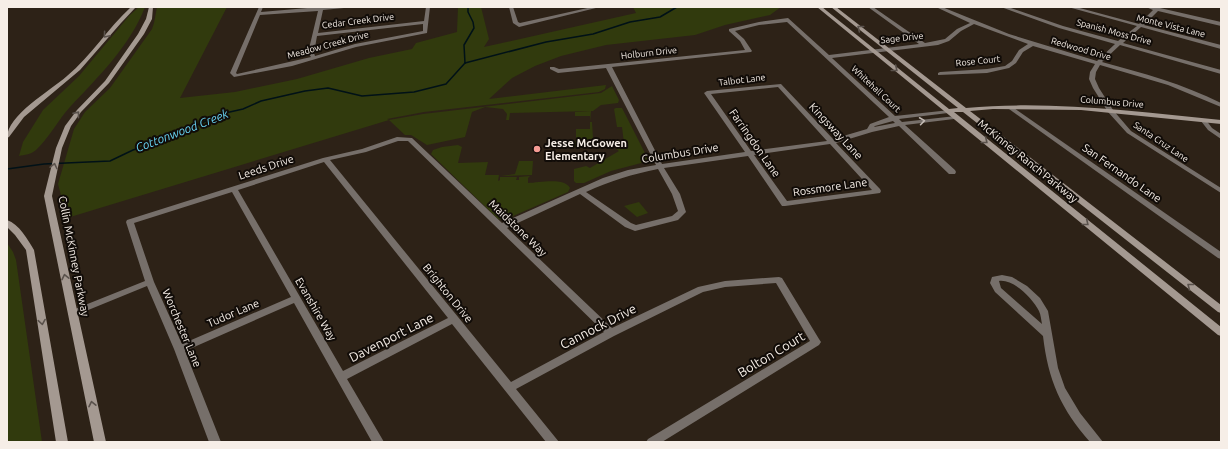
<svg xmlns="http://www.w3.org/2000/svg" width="1228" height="449" font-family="Ubuntu,sans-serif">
  <rect width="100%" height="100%" fill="#2d2217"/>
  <!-- green -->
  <g fill="#313a0d">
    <path d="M139 7H145C130 46 98 77 70 107 58 120 49 138 36 150 32 154 24 155 19 156L23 142 43 110 79 76 129 16Z"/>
    <path d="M157 7H227L180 98 235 92 297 79 369 58 412 49 416 43 457 32 458 7H481L489 39 484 47 636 13 633 7H781L770 15 725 25 695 35 606 45 561 56 535 66 512 78 489 99 606 85 605 89 599 92 424 112 387 119 389 120 423 114 601 93 612 86 619 100 618 103 601 105 593 111 510 113 509 120H506L507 114 503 109 485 107 472 112 465 137 427 145 411 135H405L389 120 67 218 58 184 74 129 85 112 110 88 152 29 154 23Z"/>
    <path d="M616 108H622L648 159 645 162 611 171 584 183H576L574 181V169L586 166 590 168 619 151 615 148 619 144 624 143 622 127H617L614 109Z"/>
    <path d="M591 111 590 122H592L593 138 587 141 581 139 584 141 574 148 568 144V141H576V129H590V116H575V112Z"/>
    <path d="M458 145 462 147 458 163 488 162 485 175H499L498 181 500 180V177H517L516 180H519V177L530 176 528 178V183C539 183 564 177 570 188L568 192 504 220 498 219 431 154 433 150 442 147Z"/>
    <path d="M519 161H533L532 175 501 176 515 174Z"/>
    <path d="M639 202 648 213 637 217 624 206Z"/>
    <path d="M7 243 13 252 16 260 42 442H7Z"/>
  </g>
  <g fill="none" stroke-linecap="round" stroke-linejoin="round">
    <!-- stream -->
    <g stroke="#001117" stroke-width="1.5">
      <path d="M465 63 546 42 593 34 630 22 660 17 677 7"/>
      <path d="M465 63 464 45 474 28 473 22 468 12V7"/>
      <path d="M7 169 44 164 110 161 133 150 165 140 221 114 243 109 261 101 305 91 328 88 362 96 414 92 446 84 465 63"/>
    </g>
    <!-- street -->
    <g fill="#766f6a" fill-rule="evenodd">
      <path d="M259 7H263L261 12 319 7H346L344 8 323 10 318 33 424 21 426 7H430L427 33 356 47 292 66 234 77 230 73ZM318 11 308 53 311 57 237 74 236 73 260 15ZM423 24V31L355 44 315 56 314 53 317 36Z"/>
      <path d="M509 7H513L518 22 520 23 592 7H600L519 27 513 23Z"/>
      <path d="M868 7H873L925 43 945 39 957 29 970 23 936 7H942L1009 34 1097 61 1115 44 1059 28 1001 7H1008L1063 26 1118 41 1137 26 1068 7H1076L1139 24 1153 10 1146 7H1161L1160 8 1221 22V26L1158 11 1144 25 1221 45V49L1141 27 1123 43 1221 70V74L1120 45 1102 62C1143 73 1183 84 1221 103V107L1168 85 1100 65 1096 72 1095 79 1099 88 1113 110 1131 131 1221 188V193L1127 133 1108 112 1093 88 1089 79 1090 72 1095 64 1033 46 1023 52 1016 63 1009 68 987 73 938 75V73L940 72 987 69 1005 66 1012 61 1019 50 1028 44 974 24 961 31 949 41 938 45 832 58 895 116 950 110V112L948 113 899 119 902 122 956 116 957 117 954 119 905 125 955 170 956 172 955 174H949L899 126 872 132 836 143 880 189 881 191 880 193 785 206H782L748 156 664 168 680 194 686 212 678 220 635 231 625 227 580 194 507 228 612 328 698 287 725 281 779 277 782 278 819 339 821 342 819 345 662 442H646L648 439 810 341 776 283 725 287 703 292 614 336 516 389 559 442H546L452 324 347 379 384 442H372L294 303 185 351 221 442H209L174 349 147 286 76 315H70L68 313 70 311 145 281 126 222 127 220 323 158 362 149 397 137 412 138 502 223 603 178 628 170 656 165 606 68 558 73 550 69V67H554L559 69 745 50 740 41 729 31V29L759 22 788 18 829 55 919 44ZM787 22 889 117 870 124 867 129 833 139 781 84 707 91 704 93 745 152 662 164 612 67 751 52 752 51 744 39 735 31 759 25ZM778 87 827 141 751 151 711 94ZM893 121 895 123 874 127 875 126ZM398 141H408L604 332 511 382 330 160 366 152ZM830 144 872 190 787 201 754 155ZM324 162 448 318 343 371 238 190ZM658 169 672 194 678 211 672 216 636 225 631 223 586 192C610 181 633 174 658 169ZM232 192 291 297 182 344 154 282 134 223Z"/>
      <path d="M1011 106 1221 252V259L1218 258 1009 109 1008 108Z"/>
      <path d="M1204 119 1206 120 1212 128 1221 134V139L1208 130 1201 121Z"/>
      <path d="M1002 275 1012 277 1027 286 1040 298 1048 311 1058 368 1065 388 1080 413 1103 442H1090C1061 409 1048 380 1043 336L995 292 990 283 992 277ZM999 281C1014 279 1033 299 1039 311 1041 315 1041 320 1042 324L1001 288Z"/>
    </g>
    <!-- secondary -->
    <g fill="#a49991" fill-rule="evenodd">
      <path d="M131 7H136L121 23 80 70 24 117 9 137 7 138C7 115 50 91 67 76 91 56 108 28 131 7Z"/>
      <path d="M149 7H153L152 19 144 34 109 83 81 112 71 126 62 148 52 196 106 442H94L44 196 56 148 65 126 77 110 105 81 138 34 146 19Z"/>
      <path d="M817 7H822L949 109 958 108 831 7H836L966 108C1050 100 1137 112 1221 120V124L1081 110 993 109 970 111 1221 305V313L1218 312 963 112H954L1221 327V336L1218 335Z"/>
      <path d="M7 220C19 224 28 240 34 250L68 442H56L26 250 15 235 7 227Z"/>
    </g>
  </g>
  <!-- one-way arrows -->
  <defs><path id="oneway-chevron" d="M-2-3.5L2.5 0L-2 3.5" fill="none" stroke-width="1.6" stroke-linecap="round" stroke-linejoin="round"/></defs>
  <g stroke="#5a524c">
    <use href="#oneway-chevron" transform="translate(860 28) rotate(-142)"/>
    <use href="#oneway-chevron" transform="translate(106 35) rotate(130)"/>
    <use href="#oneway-chevron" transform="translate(895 69) rotate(39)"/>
    <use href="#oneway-chevron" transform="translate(77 114) rotate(-51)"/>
    <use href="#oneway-chevron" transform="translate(985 141) rotate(39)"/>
    <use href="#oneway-chevron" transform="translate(54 166) rotate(-77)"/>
    <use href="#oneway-chevron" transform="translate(1086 223) rotate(39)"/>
    <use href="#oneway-chevron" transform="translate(65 277) rotate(-102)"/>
    <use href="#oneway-chevron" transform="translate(1190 286) rotate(-142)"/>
    <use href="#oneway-chevron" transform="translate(42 322) rotate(81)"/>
    <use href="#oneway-chevron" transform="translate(92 404) rotate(-102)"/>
  </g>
  <use stroke="#c3bbb5" href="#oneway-chevron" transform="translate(922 121) rotate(-8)"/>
  <!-- markers -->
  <circle fill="#f59c94" stroke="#110c08" stroke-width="1.5" cx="537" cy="149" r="4"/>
  <g text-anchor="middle" stroke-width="4" stroke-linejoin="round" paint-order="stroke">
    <!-- far-street labels -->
    <g font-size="9" fill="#f6eee7" stroke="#110c08">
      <text transform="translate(358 21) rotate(-7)" y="3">Cedar Creek Drive</text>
      <text transform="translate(1171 26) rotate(14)" y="3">Monte Vista Lane</text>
      <text transform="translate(1114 32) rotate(15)" y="3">Spanish Moss Drive</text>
      <text transform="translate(902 38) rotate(-6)" y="3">Sage Drive</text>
      <text transform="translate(328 45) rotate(-15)" y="3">Meadow Creek Drive</text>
      <text transform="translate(1081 49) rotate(16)" y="3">Redwood Drive</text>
      <text transform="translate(649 53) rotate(-6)" y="3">Holburn Drive</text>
      <text transform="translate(978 61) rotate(-6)" y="3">Rose Court</text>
      <text transform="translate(742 80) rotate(-7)" y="3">Talbot Lane</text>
      <text transform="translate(876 89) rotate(43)" y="3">Whitehall Court</text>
      <text transform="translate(1112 102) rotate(5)" y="3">Columbus Drive</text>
      <text transform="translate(1161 142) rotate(34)" y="3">Santa Cruz Lane</text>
    </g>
    <!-- street labels -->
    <g font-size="11" fill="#f6eee7" stroke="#110c08">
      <text transform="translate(836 131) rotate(47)" y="4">Kingsway Lane</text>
      <text transform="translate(755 143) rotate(55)" y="4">Farringdon Lane</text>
      <text transform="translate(680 153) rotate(-9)" y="4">Columbus Drive</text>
      <text transform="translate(1028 161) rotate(39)" y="4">McKinney Ranch Parkway</text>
      <text transform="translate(266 167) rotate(-18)" y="4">Leeds Drive</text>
      <text transform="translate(1122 173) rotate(35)" y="4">San Fernando Lane</text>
      <text transform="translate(830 187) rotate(-8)" y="4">Rossmore Lane</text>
      <text transform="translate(518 228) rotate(44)" y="4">Maidstone Way</text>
      <text transform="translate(74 256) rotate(79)" y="4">Collin McKinney Parkway</text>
      <text transform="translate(448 293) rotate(51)" y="4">Brighton Drive</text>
      <text transform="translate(316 309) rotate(60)" y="4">Evanshire Way</text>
      <text transform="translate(233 313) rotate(-23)" y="4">Tudor Lane</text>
      <text transform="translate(182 328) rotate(67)" y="4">Worchester Lane</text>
    </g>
    <!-- poi labels -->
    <g font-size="11" font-weight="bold" fill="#f6eee7" stroke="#110c08" text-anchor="start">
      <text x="545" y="147">Jesse McGowen<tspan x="545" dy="13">Elementary</tspan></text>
    </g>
    <!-- water labels -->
    <g font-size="12" font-style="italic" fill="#68d3f2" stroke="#110c08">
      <text transform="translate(182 131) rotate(-21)" y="4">Cottonwood Creek</text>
    </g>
    <!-- near-street labels -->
    <g font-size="13" fill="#f6eee7" stroke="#110c08">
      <text transform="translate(598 326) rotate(-27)" y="5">Cannock Drive</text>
      <text transform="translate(391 337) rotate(-27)" y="5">Davenport Lane</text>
      <text transform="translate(771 354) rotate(-31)" y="5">Bolton Court</text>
    </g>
  </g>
  <!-- border -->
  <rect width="1228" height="449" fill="none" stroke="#f6eee7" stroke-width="16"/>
</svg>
